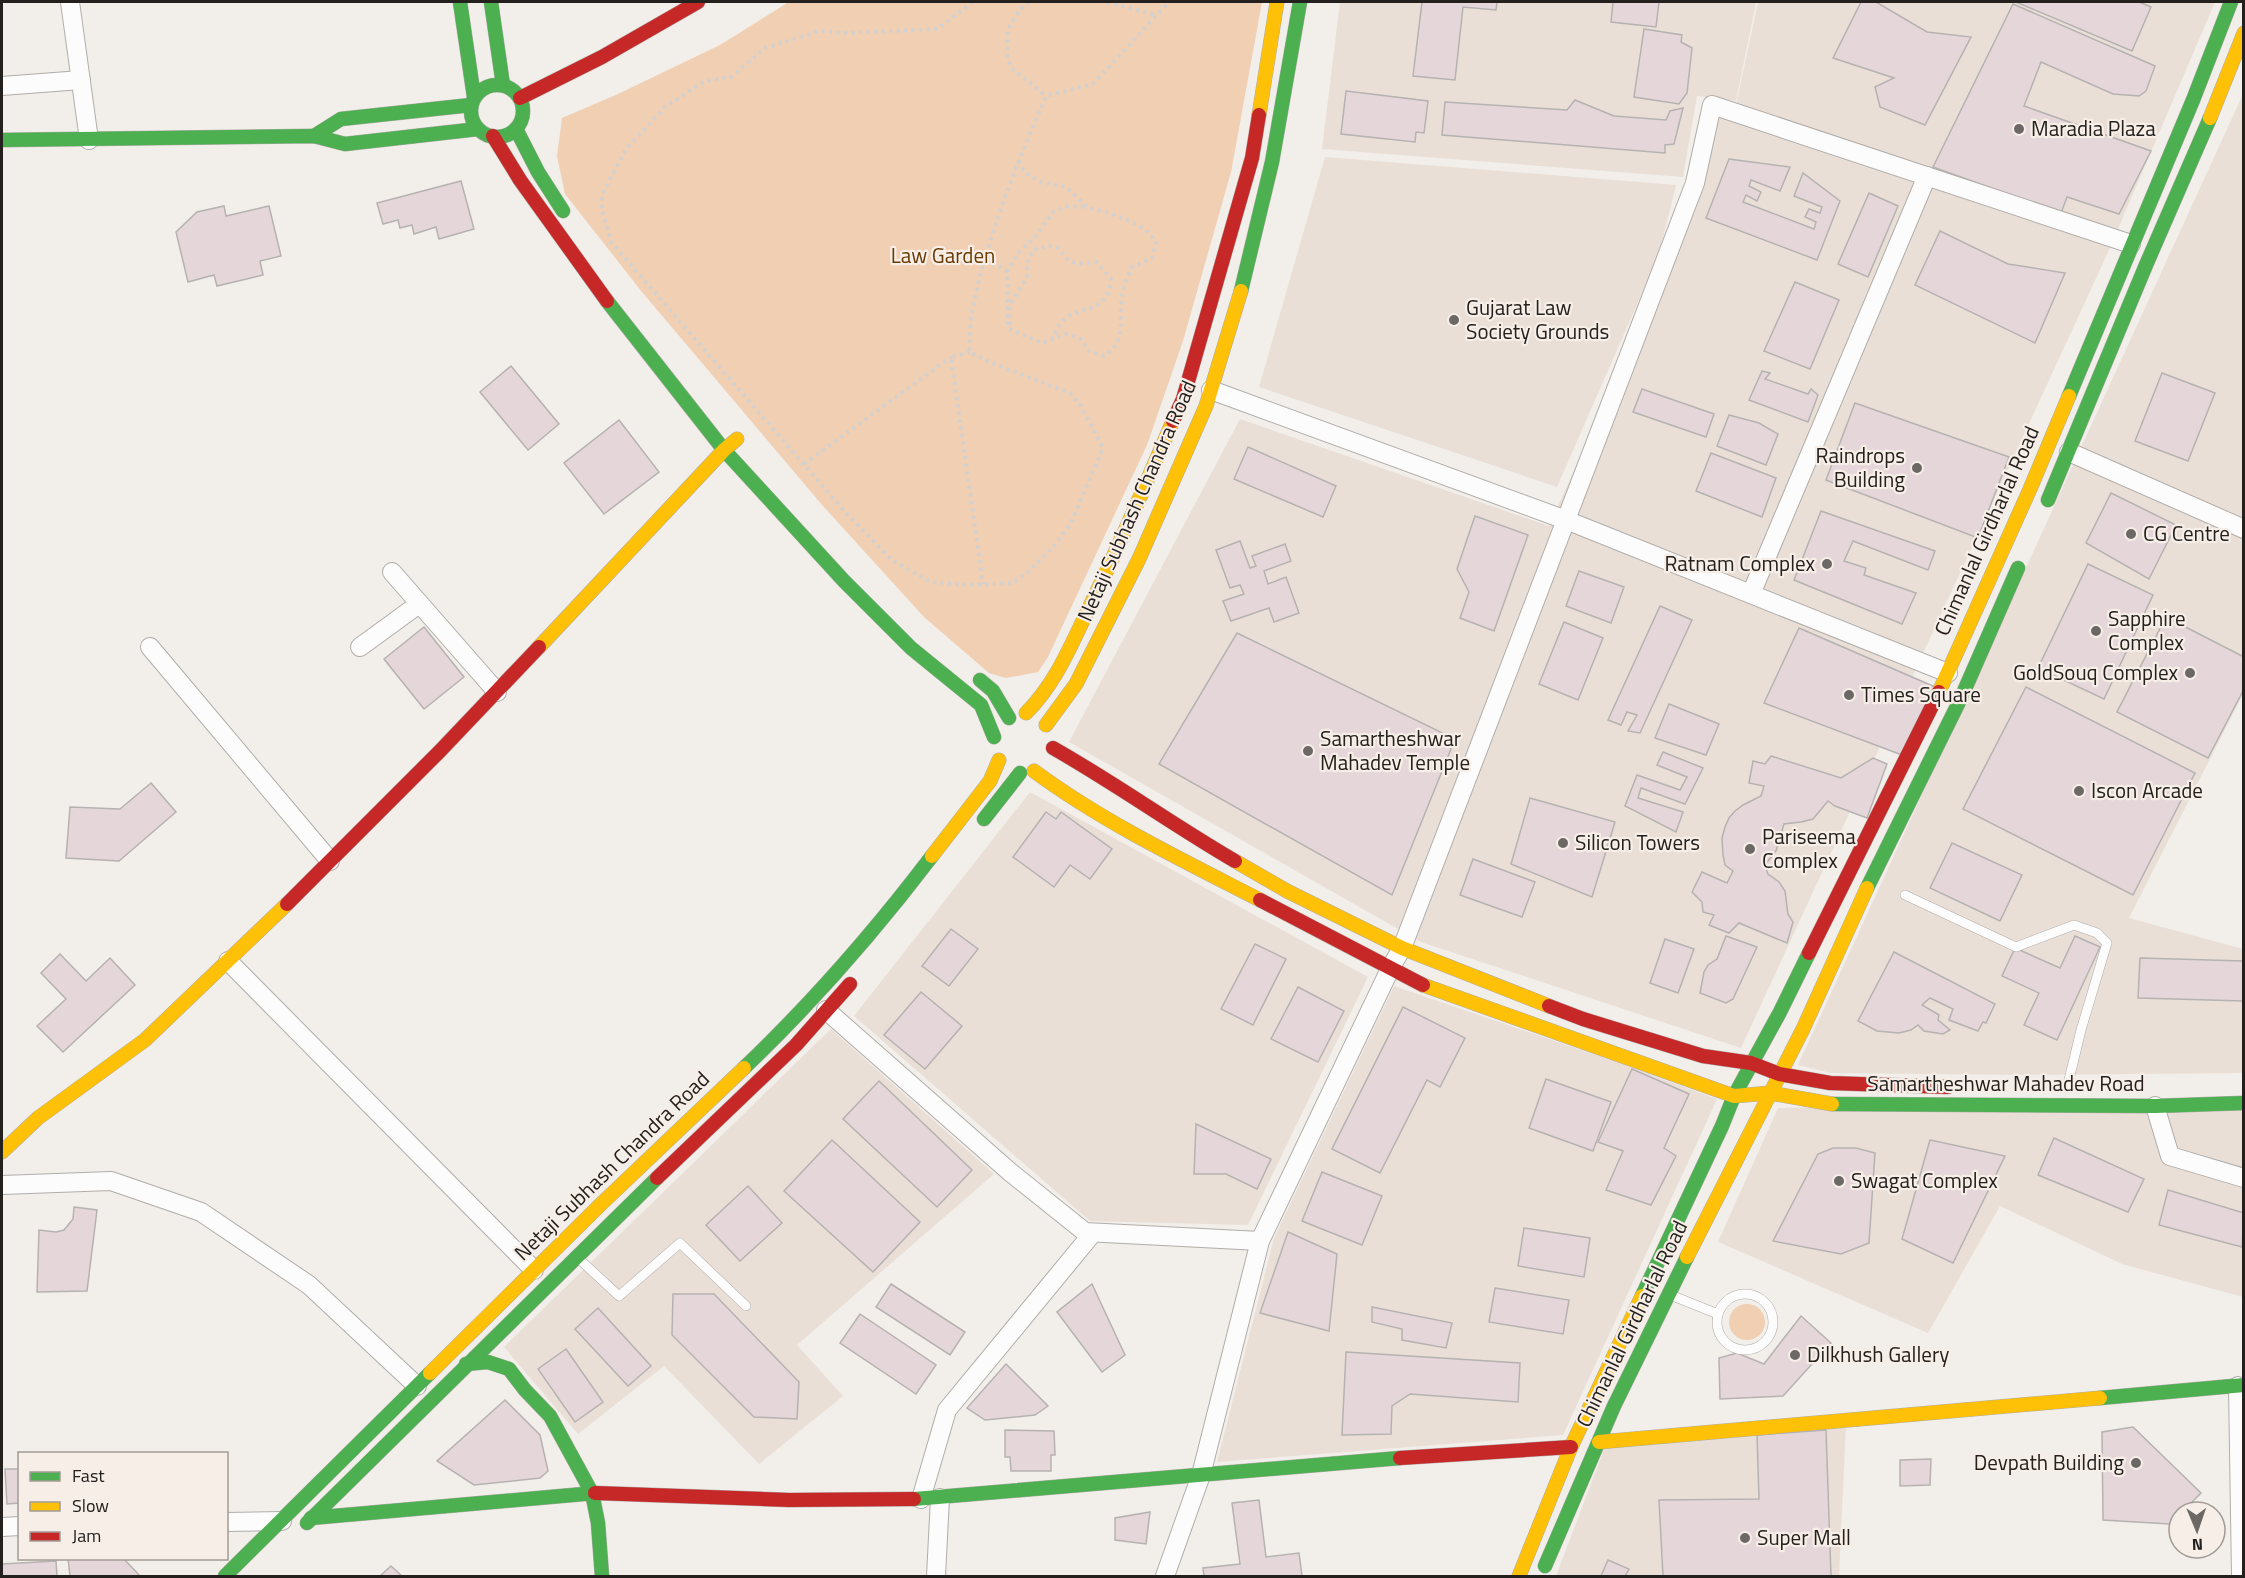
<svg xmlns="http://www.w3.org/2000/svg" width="2245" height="1578" font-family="'Titillium Web',sans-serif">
  <rect width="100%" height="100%" fill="#f2eeea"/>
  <!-- built -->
  <g fill="#e9dfd7">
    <path d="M1340 2H1756L1736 101 1697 96 1683 177 1322 149Z"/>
    <path d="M1758 2H2215L2109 250 1741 1048 1421 942 1069 742 1240 419 1549 526 1702 185 1720 103 1736 105Z"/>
    <path d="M2243 94V694L2129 918 2243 949V1073L2018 1075 1831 1073 1798 1065Z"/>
    <path d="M1325 157 1676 185 1659 254 1557 487 1259 387Z"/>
    <path d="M1030 792 1368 977 1248 1225 1090 1221 854 1016Z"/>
    <path d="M1394 986 1619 1063 1717 1099 1563 1435 1217 1462 1274 1238Z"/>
    <path d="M831 1029 994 1174 797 1345 843 1396 759 1464 664 1366 578 1434 504 1347Z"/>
    <path d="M2243 1100V1297L2122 1264 2000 1206 1928 1333 1718 1242 1778 1108Z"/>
    <path d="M1846 1424 1839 1576H1556L1605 1447Z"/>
  </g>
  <!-- green -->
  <g fill="#f0cfb2">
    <path d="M789 2H1262L1231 172 1183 341 1147 445 1048 657 1038 672 1006 678 989 673 924 617 823 506 642 292 565 194 557 156 562 118 618 94 720 45Z"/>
    <circle cx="1747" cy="1322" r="18"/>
  </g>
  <!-- building -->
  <g fill="#e5d7d9" stroke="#b6b2b1" stroke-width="1.5">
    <path d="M1422 2H1497L1496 10 1463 7 1455 80 1413 76Z"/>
    <path d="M1613 2H1659L1656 27 1611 22Z"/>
    <path d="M1861 2H1876L1927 32 1971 37 1925 125 1880 107 1875 87 1894 78 1833 58Z"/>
    <path d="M2016 2H2139L2151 7 2132 51Z"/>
    <path d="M2013 4 2155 66 2146 91 2139 96 2113 94 2041 62 2024 106 2151 151 2119 214 2067 197 2061 213 1933 167Z"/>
    <path d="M1644 29 1682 35 1681 42 1692 48 1687 93 1679 104 1634 97Z"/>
    <path d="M1346 91 1428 101 1424 133 1416 132 1415 142 1341 134Z"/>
    <path d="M1575 100 1614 116 1666 120 1670 111 1683 108 1674 144 1665 145V153L1442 135 1445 102 1567 110Z"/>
    <path d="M1729 159 1790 167 1780 191 1751 180 1749 186 1761 192 1757 201 1746 195 1743 202 1814 229 1816 222 1805 217 1809 209 1820 213 1822 207 1794 196 1803 173 1840 201 1817 260 1706 218Z"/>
    <path d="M461 181 474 229 439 239 436 227 414 234 412 225 400 228 398 220 383 224 377 203Z"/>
    <path d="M1869 193 1898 206 1868 277 1838 264Z"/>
    <path d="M224 206 226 216 269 206 281 256 260 261 263 275 217 286 214 275 188 282 176 232 197 212Z"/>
    <path d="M1940 231 2008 264 2065 273 2035 343 1915 285Z"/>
    <path d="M1795 282 1839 300 1810 369 1764 351Z"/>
    <path d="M511 366 559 424 528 450 480 392Z"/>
    <path d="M1762 371 1770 373 1765 379 1808 394 1811 389 1818 395 1808 422 1749 400Z"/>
    <path d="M2162 373 2215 393 2188 461 2135 441Z"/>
    <path d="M1642 389 1714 414 1706 437 1633 412Z"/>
    <path d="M1855 403 2009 457 1978 538 1826 480Z"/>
    <path d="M1729 415 1759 423 1778 434 1766 465 1717 446Z"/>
    <path d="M619 420 659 472 604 514 564 463Z"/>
    <path d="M1248 447 1336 486 1323 517 1234 479Z"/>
    <path d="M1711 453 1776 478 1762 517 1696 491Z"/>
    <path d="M2111 493 2176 525 2149 579 2086 543Z"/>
    <path d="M1821 511 1935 551 1928 570 1853 541 1844 561 1866 568 1864 575 1916 593 1902 624 1794 580Z"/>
    <path d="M1475 516 1528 535 1494 631 1460 618 1469 592 1457 569Z"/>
    <path d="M1240 541 1250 568 1256 566 1252 556 1285 544 1291 561 1264 571 1268 584 1286 577 1299 613 1274 622 1269 608 1231 621 1223 601 1244 594 1240 585 1230 588 1216 550Z"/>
    <path d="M2088 564 2153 595 2104 699 2038 668Z"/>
    <path d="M1579 571 1624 587 1611 623 1566 606Z"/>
    <path d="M1660 606 1692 620 1640 733 1628 731 1637 715 1627 712 1621 725 1608 720Z"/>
    <path d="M2166 617 2244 657V689L2208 758 2117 712Z"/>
    <path d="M1564 622 1603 638 1578 700 1539 684Z"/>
    <path d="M424 627 464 677 424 709 384 659Z"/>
    <path d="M1799 628 1935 687 1902 755 1764 703Z"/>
    <path d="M1237 633 1455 739 1392 895 1159 764Z"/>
    <path d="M2026 687 2195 773 2133 895 1963 809Z"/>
    <path d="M1669 704 1719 724 1706 755 1655 738Z"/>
    <path d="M1663 752 1703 768 1685 804 1641 788 1638 798 1683 812 1676 832 1625 806 1637 775 1680 790 1687 777 1657 765Z"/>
    <path d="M1771 756 1841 778 1873 758 1887 764 1867 818 1835 806 1828 801 1813 819 1801 822 1784 824 1776 851 1765 865 1768 874 1779 882 1785 891 1788 914 1793 922 1787 943 1739 923 1729 933 1709 925 1714 915 1703 912 1702 902 1692 892 1702 872 1727 883 1733 871 1725 865 1723 855 1722 838 1725 827 1729 818 1735 811 1743 805 1761 796 1764 786 1749 783 1753 761 1765 764Z"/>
    <path d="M151 783 176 812 119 861 66 858 70 807 120 809Z"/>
    <path d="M1530 798 1615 822 1592 897 1511 864Z"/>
    <path d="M1046 812 1056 819 1061 812 1112 849 1090 879 1070 865 1054 887 1013 857Z"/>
    <path d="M1952 843 2022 875 2000 921 1930 888Z"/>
    <path d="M1473 859 1535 882 1522 917 1460 895Z"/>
    <path d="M951 929 978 949 949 986 922 966Z"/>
    <path d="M1726 936 1757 947 1733 999 1726 1003 1700 993 1704 972 1708 965 1717 959Z"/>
    <path d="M2075 936 2100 947 2057 1040 2024 1025 2039 993 2002 976 2015 948 2060 968Z"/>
    <path d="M1665 939 1694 949 1678 993 1650 983Z"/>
    <path d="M1255 944 1286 959 1253 1025 1221 1009Z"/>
    <path d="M1894 952 1995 1004 1986 1023 1983 1022 1978 1031 1949 1020 1953 1009 1930 998 1922 1005 1939 1015 1938 1020 1950 1030 1943 1034 1924 1031 1918 1025 1911 1030 1899 1033 1877 1031 1858 1021Z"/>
    <path d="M60 954 86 981 110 958 135 985 63 1052 37 1026 66 999 41 973Z"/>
    <path d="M2140 958 2244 961V1001L2138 998Z"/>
    <path d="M1298 987 1344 1011 1318 1062 1271 1039Z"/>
    <path d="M921 992 962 1026 925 1069 884 1035Z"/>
    <path d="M1403 1007 1465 1038 1440 1087 1427 1080 1380 1173 1332 1149Z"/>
    <path d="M1632 1069 1689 1094 1664 1148 1676 1156 1651 1205 1606 1190 1623 1151 1598 1142Z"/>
    <path d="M1546 1079 1611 1102 1593 1151 1529 1128Z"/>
    <path d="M879 1081 972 1170 937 1207 843 1119Z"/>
    <path d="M1196 1124 1271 1159 1257 1189 1226 1174H1194Z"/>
    <path d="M2054 1138 2144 1179 2128 1212 2038 1175Z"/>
    <path d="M832 1140 920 1222 873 1272 784 1191Z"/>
    <path d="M1930 1140 2005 1156 1953 1263 1902 1239Z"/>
    <path d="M1833 1148H1856L1875 1153 1869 1243 1841 1254 1773 1241 1818 1154Z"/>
    <path d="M1322 1172 1382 1196 1362 1245 1302 1221Z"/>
    <path d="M748 1186 782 1223 740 1261 706 1225Z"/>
    <path d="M2168 1190 2244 1213 2242 1247 2159 1225Z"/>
    <path d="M74 1207 97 1210 87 1291 37 1292 39 1230 56 1232 64 1230 73 1219Z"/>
    <path d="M1524 1228 1590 1238 1584 1277 1518 1266Z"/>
    <path d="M1288 1232 1337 1254 1329 1331 1260 1313Z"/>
    <path d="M891 1284 965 1332 950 1355 876 1307Z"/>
    <path d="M1092 1284 1125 1355 1102 1372 1057 1312Z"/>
    <path d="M1495 1288 1569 1300 1563 1334 1489 1322Z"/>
    <path d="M673 1294H714L799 1382 797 1419 754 1417 672 1335Z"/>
    <path d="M1372 1307 1452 1323 1446 1348 1402 1340V1329L1372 1322Z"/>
    <path d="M598 1308 651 1366 628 1386 575 1329Z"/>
    <path d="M860 1314 936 1365 916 1394 840 1343Z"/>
    <path d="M1801 1316 1831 1343 1783 1396 1720 1399 1719 1358 1737 1353 1764 1364Z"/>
    <path d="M566 1349 603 1402 575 1422 538 1369Z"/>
    <path d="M1346 1352 1520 1363 1518 1402 1410 1394 1392 1406 1391 1434 1342 1435Z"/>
    <path d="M1006 1364 1048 1406 1035 1415 985 1420 967 1408Z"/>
    <path d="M505 1400 540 1435 548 1471 540 1478 474 1485 437 1461Z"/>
    <path d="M2133 1427 2201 1493 2182 1512H2179V1515L2170 1524 2103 1520 2102 1432Z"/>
    <path d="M1005 1430 1054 1431 1055 1455H1051V1471H1011L1010 1457H1005Z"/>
    <path d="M1826 1430 1831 1576H1663L1659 1500 1759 1499 1757 1435Z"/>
    <path d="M1931 1459 1930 1485 1900 1486V1460Z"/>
    <path d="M5 1469H20V1503L7 1504Z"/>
    <path d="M1259 1500 1266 1557 1299 1553 1302 1576H1204L1203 1568 1240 1564 1232 1503Z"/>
    <path d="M1150 1512 1146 1544 1115 1540V1518Z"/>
    <path d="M68 1558H123L140 1576H70Z"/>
    <path d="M1608 1560 1629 1569 1625 1576H1601Z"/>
    <path d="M56 1561 57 1576H2V1564Z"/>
    <path d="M391 1566 402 1576H380Z"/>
  </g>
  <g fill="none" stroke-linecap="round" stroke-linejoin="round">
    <defs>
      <g id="lane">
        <path d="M1905 895 2016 947 2074 925 2097 933 2107 943 2081 1030 2067 1088"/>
        <path d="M577 1257 619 1296 680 1243 746 1306"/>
        <circle cx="1745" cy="1322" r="28"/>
        <path d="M1673 1296 1718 1314"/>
      </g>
      <g id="street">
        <path d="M70 2 89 140"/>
        <path d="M2 86 81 80"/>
        <path d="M1211 390 1566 520 1948 673"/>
        <path d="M2069 452 2244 529"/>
        <path d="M392 572 497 692"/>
        <path d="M1751 594 1927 176"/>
        <path d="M150 647 330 861"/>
        <path d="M360 647 419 604"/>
        <path d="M228 961 534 1270"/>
        <path d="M826 1010 1010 1172 1085 1232 1260 1241"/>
        <path d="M2155 1106 2170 1156 2244 1178"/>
        <path d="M2 1185 111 1181 201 1212 309 1285 417 1386"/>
        <path d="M2238 1386 2241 1576"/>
        <path d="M921 1499 947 1410 1092 1234"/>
        <path d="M226 1522 282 1521"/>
        <path d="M2 1527 20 1526"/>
        <path d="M936 1576 940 1498"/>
        <path d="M1165 1576 1201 1475 1260 1241 1391 967 1402 948 1695 183 1712 105 2131 244"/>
      </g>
      <g id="fast">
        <path d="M460 2 474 97"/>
        <path d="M491 2 503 85"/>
        <circle cx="497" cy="111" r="26"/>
        <path d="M516 129 538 172 563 211"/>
        <path d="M314 136 341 119 471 105"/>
        <path d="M2 140 314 136 345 144 478 129"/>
        <path d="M1241 291 1272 162 1300 2"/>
        <path d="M607 301 724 450 844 581 911 648 981 705 994 737"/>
        <path d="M2069 396 2193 100 2231 2"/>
        <path d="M2048 500 2146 265 2210 118"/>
        <path d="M980 680 993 691 1009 718"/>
        <path d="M984 819 1020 773"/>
        <path d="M1867 888 1961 698 2018 568"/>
        <path d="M744 1068C812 1003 875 931 932 856"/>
        <path d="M1832 1104 2155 1106 2244 1103"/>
        <path d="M1642 1296 1722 1126 1734 1096 1780 1012 1809 953"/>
        <path d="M466 1364 488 1362 509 1369 525 1390 550 1416 592 1493 598 1523 602 1576"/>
        <path d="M2100 1398 2244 1385"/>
        <path d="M914 1499 1400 1458"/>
        <path d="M311 1518 595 1493"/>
        <path d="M307 1523 657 1178"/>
        <path d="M1545 1566 1614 1406 1687 1257"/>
        <path d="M225 1576 430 1373"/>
      </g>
      <g id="slow">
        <path d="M1259 115 1277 2"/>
        <path d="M2210 118 2244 33"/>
        <path d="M539 647 724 450 737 439"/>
        <path d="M1939 692 2030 489 2069 396"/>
        <path d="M1026 713C1056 683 1071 645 1089 608 1119 547 1146 484 1173 421"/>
        <path d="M1046 725 1076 684 1139 559 1206 406 1241 291"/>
        <path d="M1034 771C1103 822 1184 861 1260 900"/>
        <path d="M932 856 990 781 999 760"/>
        <path d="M1235 861 1287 891 1402 948 1549 1006"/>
        <path d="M1423 985 1734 1096 1770 1093 1832 1104"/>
        <path d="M2 1152 38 1118 145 1040 287 904"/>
        <path d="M1687 1257 1803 1029 1867 888"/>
        <path d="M430 1373 599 1206 744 1068"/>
        <path d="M1599 1442 2100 1398"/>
        <path d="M1519 1576 1571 1447 1642 1296"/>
      </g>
      <g id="jam">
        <path d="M520 98 602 57 698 2"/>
        <path d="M493 136 520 180 607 301"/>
        <path d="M1173 421 1183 399 1252 158 1259 115"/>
        <path d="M1053 748C1115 783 1173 825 1235 861"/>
        <path d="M1260 900 1423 985"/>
        <path d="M287 904 440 751 539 647"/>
        <path d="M1809 953 1939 692"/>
        <path d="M1549 1006 1583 1019 1703 1056 1751 1063 1779 1074 1830 1083 1948 1087"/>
        <path d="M657 1178 796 1045 850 984"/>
        <path d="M1400 1458 1571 1447"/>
        <path d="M595 1493 789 1500 914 1499"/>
      </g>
    </defs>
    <!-- lane casing -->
    <use href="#lane" stroke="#b0adaa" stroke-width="10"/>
    <!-- street casing -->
    <use href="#street" stroke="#b0adaa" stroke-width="20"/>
    <!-- fast casing -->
    <use href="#fast" stroke="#b0adaa" stroke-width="15"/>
    <!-- slow casing -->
    <use href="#slow" stroke="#b0adaa" stroke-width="15"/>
    <!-- jam casing -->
    <use href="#jam" stroke="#b0adaa" stroke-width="15"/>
    <!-- path -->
    <g stroke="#d3d1d0" stroke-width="4" stroke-dasharray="3 4.5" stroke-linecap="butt">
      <path d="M973 2 937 29 846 33 819 31 765 48 731 77 705 81 666 106 626 149 602 194V210L611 242 847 514 892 560 930 582 967 585 1013 583 1027 573 1053 547 1071 523 1103 448 1081 406 1070 393 989 362 970 352C968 318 977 285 987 252 1003 198 1024 148 1046 96L1093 84 1169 2"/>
      <path d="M1029 2 1020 10 1008 29 1007 52 1011 68 1046 96"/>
      <path d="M1107 2 1156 15"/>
      <path d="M984 263 999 266 1007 272C1009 292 1005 310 1009 329L1042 343 1066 334 1081 339 1089 351 1103 356C1128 343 1118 318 1122 296 1123 287 1128 277 1131 268L1152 258 1156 241 1146 230 1130 221 1112 214 1087 207 1066 187 1041 182 1026 173 1018 163"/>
      <path d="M1007 272 1017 254 1035 237 1053 212 1069 206 1087 207"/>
      <path d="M1010 325V305L1027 277V263L1033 250 1049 246 1059 248C1069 266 1077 264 1096 262L1111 279C1108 318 1076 302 1060 324 1057 328 1055 333 1054 337"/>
      <path d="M970 352 951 357 983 584"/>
      <path d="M804 464 951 357"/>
    </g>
    <!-- lane -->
    <use href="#lane" stroke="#fdfcfc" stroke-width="9"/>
    <!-- street -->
    <use href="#street" stroke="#fdfcfc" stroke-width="18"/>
    <!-- fast -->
    <use href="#fast" stroke="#4caf50" stroke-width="14"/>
    <!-- slow -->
    <use href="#slow" stroke="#ffc107" stroke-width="14"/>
    <!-- jam -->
    <use href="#jam" stroke="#c62828" stroke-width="14"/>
  </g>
  <!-- markers -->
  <g fill="#6b6865" stroke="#f6eee7" stroke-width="2">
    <circle cx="2019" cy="129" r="6"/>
    <circle cx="1454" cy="320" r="6"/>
    <circle cx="1917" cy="468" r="6"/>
    <circle cx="2131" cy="534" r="6"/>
    <circle cx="1827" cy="564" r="6"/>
    <circle cx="2096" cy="631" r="6"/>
    <circle cx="2190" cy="673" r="6"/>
    <circle cx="1849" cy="695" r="6"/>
    <circle cx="1308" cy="751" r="6"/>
    <circle cx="2079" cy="791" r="6"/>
    <circle cx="1563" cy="843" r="6"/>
    <circle cx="1750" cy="849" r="6"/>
    <circle cx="1839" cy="1181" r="6"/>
    <circle cx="1795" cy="1355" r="6"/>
    <circle cx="2136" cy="1463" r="6"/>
    <circle cx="1745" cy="1538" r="6"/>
  </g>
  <g text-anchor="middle" stroke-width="4.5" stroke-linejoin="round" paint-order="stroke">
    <!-- poi labels -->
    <g font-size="21" fill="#23201e" stroke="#f6eee7" text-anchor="start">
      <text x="2031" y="136">Maradia Plaza</text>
      <text x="1466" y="315">Gujarat Law<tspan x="1466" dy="24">Society Grounds</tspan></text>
      <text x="1905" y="463" text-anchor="end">Raindrops<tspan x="1905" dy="24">Building</tspan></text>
      <text x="2143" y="541">CG Centre</text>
      <text x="1815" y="571" text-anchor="end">Ratnam Complex</text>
      <text x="2108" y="626">Sapphire<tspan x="2108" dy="24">Complex</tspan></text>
      <text x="2178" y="680" text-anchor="end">GoldSouq Complex</text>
      <text x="1861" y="702">Times Square</text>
      <text x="1320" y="746">Samartheshwar<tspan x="1320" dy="24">Mahadev Temple</tspan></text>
      <text x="2091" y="798">Iscon Arcade</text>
      <text x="1762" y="844">Pariseema<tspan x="1762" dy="24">Complex</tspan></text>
      <text x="1575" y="850">Silicon Towers</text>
      <text x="1851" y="1188">Swagat Complex</text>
      <text x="1807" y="1362">Dilkhush Gallery</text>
      <text x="2124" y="1470" text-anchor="end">Devpath Building</text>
      <text x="1757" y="1545">Super Mall</text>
    </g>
    <!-- park labels -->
    <g font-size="21" fill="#6a3a02" stroke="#f6eee7">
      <text x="943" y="263">Law Garden</text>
    </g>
    <!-- street labels -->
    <g font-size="21" fill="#23201e" stroke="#f6eee7">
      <text transform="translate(1137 501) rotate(-66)" y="7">Netaji Subhash Chandra Road</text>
      <text transform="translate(1987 531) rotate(-66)" y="7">Chimanlal Girdharlal Road</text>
      <text x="2006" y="1091">Samartheshwar Mahadev Road</text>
      <text transform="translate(612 1166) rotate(-44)" y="7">Netaji Subhash Chandra Road</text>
      <text transform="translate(1632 1324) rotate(-64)" y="7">Chimanlal Girdharlal Road</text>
    </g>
  </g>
  <!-- border -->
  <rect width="2245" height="1578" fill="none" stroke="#23201e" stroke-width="6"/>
  <!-- legend -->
  <rect x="18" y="1452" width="210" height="108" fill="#f6eee7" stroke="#a29c97" stroke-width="1.5"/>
  <rect x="30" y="1472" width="30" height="9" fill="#4caf50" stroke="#a29c97" stroke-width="1.5"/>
  <text x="72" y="1482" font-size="18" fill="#23201e">Fast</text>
  <rect x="30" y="1502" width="30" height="9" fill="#ffc107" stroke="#a29c97" stroke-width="1.5"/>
  <text x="72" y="1512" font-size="18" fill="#23201e">Slow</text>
  <rect x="30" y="1532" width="30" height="9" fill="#c62828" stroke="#a29c97" stroke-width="1.5"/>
  <text x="72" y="1542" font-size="18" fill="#23201e">Jam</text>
  <!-- north arrow -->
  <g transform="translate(2197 1530) rotate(178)"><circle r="28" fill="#f6eee7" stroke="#a29c97" stroke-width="1.5"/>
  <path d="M0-4.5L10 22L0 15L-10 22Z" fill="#6b6865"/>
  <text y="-9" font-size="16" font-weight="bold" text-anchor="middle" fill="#23201e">N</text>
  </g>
</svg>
